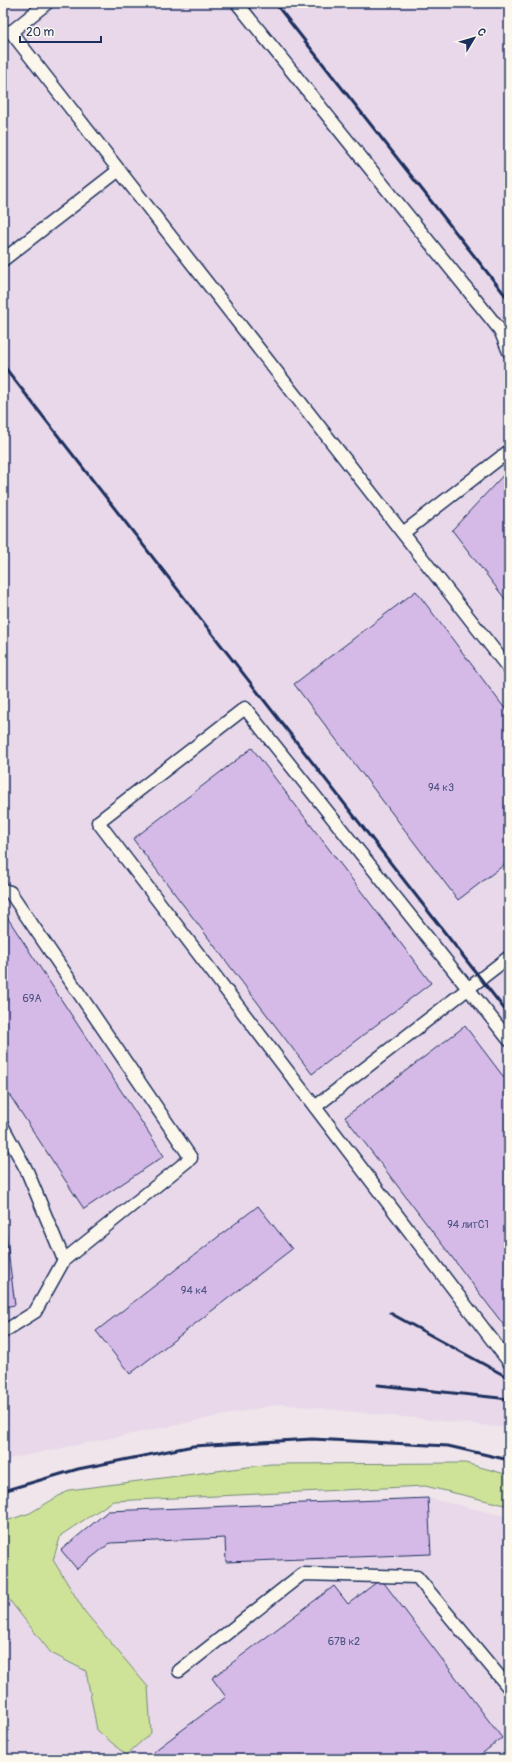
<svg xmlns="http://www.w3.org/2000/svg" width="512" height="1762" font-family="Pangolin,sans-serif">
  <rect width="100%" height="100%" fill="#f0e5eb"/>
  <filter id="ink" filterUnits="userSpaceOnUse"><feTurbulence type="fractalNoise" baseFrequency=".025" numOctaves="2"/><feDisplacementMap in="SourceGraphic" scale="8" xChannelSelector="R" yChannelSelector="G"/><feConvolveMatrix kernelMatrix="1 2 1 2 8 2 1 2 1" color-interpolation-filters="sRGB"/></filter>
  <g filter="url(#ink)">
    <!-- built -->
    <g fill="#e8d8ea">
      <path d="M3 3H509V1428L280 1404 3 1460Z"/>
      <path d="M428 1498 509 1517V1759H3V1597L108 1511Z"/>
    </g>
    <!-- green -->
    <path fill="#cee398" stroke="#74897b" d="M465 1463 509 1475V1506L425 1486 113 1501 61 1535 53 1560 85 1612 148 1687 151 1733 126 1755 97 1730 86 1671 51 1653 7 1597 3 1599V1522L30 1513 69 1490 271 1464Z"/>
    <!-- building -->
    <g fill="#d5bae8" stroke="#1b2f5e">
      <path d="M509 469V604L452 530Z"/>
      <path d="M416 591 509 714V861L458 900 294 684Z"/>
      <path d="M252 748 431 983 312 1074 133 839Z"/>
      <path d="M3 911 164 1156 84 1209 3 1085Z"/>
      <path d="M465 1026 509 1084V1332L345 1117Z"/>
      <path d="M258 1206 292 1249 130 1374 96 1331Z"/>
      <path d="M3 1211 15 1305 3 1307Z"/>
      <path d="M428 1498 431 1554 226 1562 225 1538 110 1543 77 1569 61 1550 108 1511Z"/>
      <path d="M381 1579 502 1738 475 1759H159L153 1752 226 1697 212 1678 334 1586 348 1604Z"/>
      <path d="M509 1753V1759H501Z"/>
    </g>
    <g fill="none" stroke-linecap="round" stroke-linejoin="round">
      <defs>
        <g id="lane">
          <path d="M237 3 500 330 509 352"/>
          <path d="M3 30 11 32 509 669"/>
          <path d="M11 32 47 3"/>
          <path d="M3 260 119 170"/>
          <path d="M403 533 509 451"/>
          <path d="M3 890 10 892 191 1158 64 1260"/>
          <path d="M509 1040 245 708 98 822 509 1362"/>
          <path d="M315 1107 509 957"/>
          <path d="M3 1127 27 1171 64 1260 35 1312 3 1332"/>
          <path d="M179 1671 302 1574 417 1577 509 1688"/>
        </g>
      </defs>
      <!-- lane casing -->
      <use href="#lane" stroke="#1b2f5e" stroke-width="15"/>
      <!-- lane -->
      <use href="#lane" stroke="#fbf7ec" stroke-width="12"/>
      <!-- rail -->
      <g stroke="#1b2f5e" stroke-width="3">
        <path d="M275 3 509 300"/>
        <path d="M3 365 509 1015"/>
        <path d="M390 1313 509 1378"/>
        <path d="M378 1385 509 1399"/>
        <path d="M3 1491 78 1469 193 1446 312 1439 448 1446 509 1460"/>
      </g>
    </g>
  </g>
  <g text-anchor="middle" stroke-width="3" stroke-linejoin="round" paint-order="stroke">
    <!-- number labels -->
    <g font-size="11" fill="#4a5280">
      <text x="441" y="791">94 к3</text>
      <text x="32" y="1002">69А</text>
      <text x="468" y="1228">94 литС1</text>
      <text x="194" y="1294">94 к4</text>
      <text x="344" y="1645">67В к2</text>
    </g>
  </g>
  <!-- margin -->
  <rect width="512" height="1762" fill="none" stroke="#fbf7ec" stroke-width="16"/>
  <rect x="8" y="8" width="496" height="1746" fill="none" stroke="#1b2f5e" stroke-width="1.5" filter="url(#ink)"/>
  <!-- north arrow -->
  <g transform="translate(474 38) rotate(52)" stroke="#fbf7ec" stroke-width="3" paint-order="stroke">
  <path d="M0-3L7 15L0 10L-7 15Z" fill="#1b2f5e"/>
  <text y="-6" font-size="11" font-weight="bold" text-anchor="middle" fill="#1b2f5e">С</text>
  </g>
  <!-- scale -->
  <path d="M20 36v6h81v-6" fill="none" stroke="#1b2f5e" stroke-width="2"/>
  <text x="26" y="36" font-size="12" fill="#1b2f5e" stroke="#fbf7ec" stroke-width="3" paint-order="stroke">20 m</text>
</svg>
